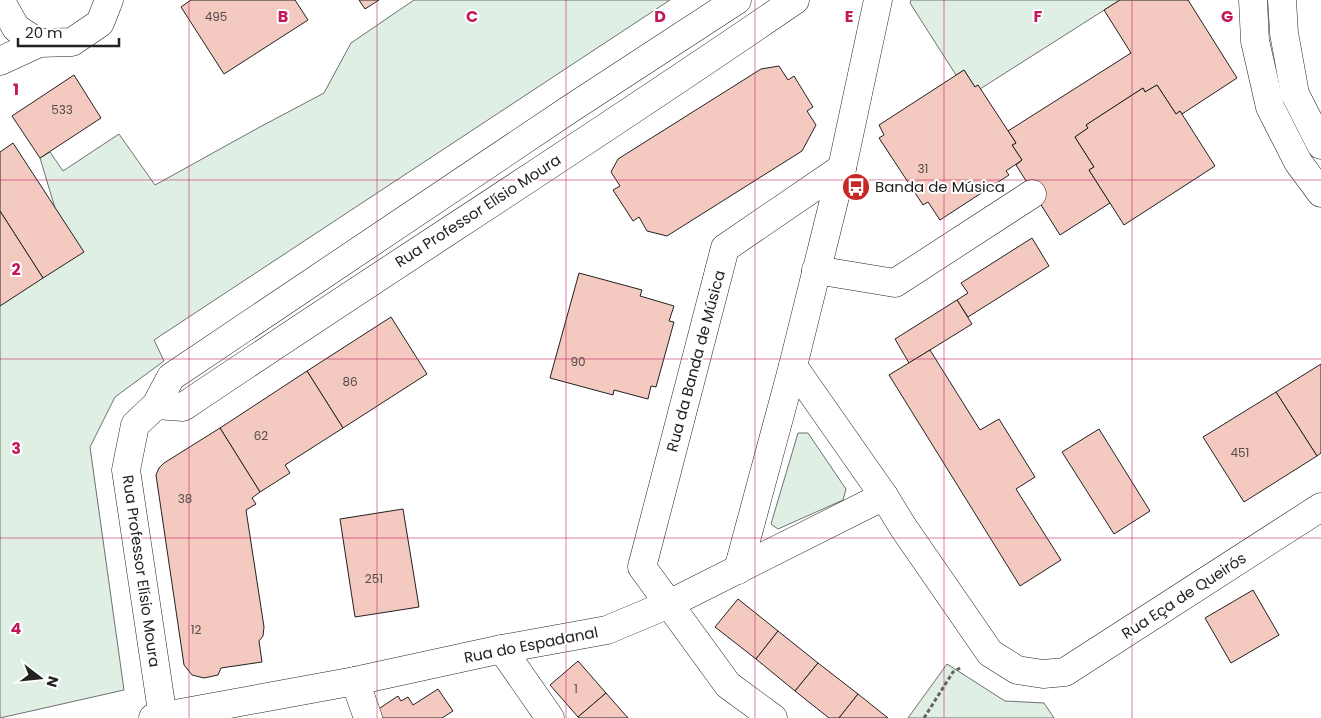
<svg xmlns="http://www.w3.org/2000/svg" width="1321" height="718" font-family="Poppins,sans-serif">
  <rect width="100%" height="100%" fill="#fff"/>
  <!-- green -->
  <g fill="#e0efe3" stroke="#6f6f6f">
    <path d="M414 0H670L154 340 164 361 115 397 90 447 124 690 0 718V306L55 208 40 158 50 152 63 171 119 134 155 185 258 128 324 93 351 43Z"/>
    <path d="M911 0H1120L980 89 978 85 975 87 964 70 956 75 910 3Z"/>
    <path d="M798 433H808L846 489 843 500 778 529 771 524Z"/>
    <path d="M947 664 1005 701 1044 703 1054 718H908Z"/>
  </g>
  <!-- building -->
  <g fill="#f3c9c0" stroke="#222">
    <path d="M191 0H295L308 20 224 74 181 7Z"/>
    <path d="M359 0H379L365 9Z"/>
    <path d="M1120 0H1188L1237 78 1182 114 1180 111 1176 114 1157 85 1145 92 1143 88 1086 125 1088 128 1075 137 1094 167 1089 170 1110 203 1060 235 1016 165 1022 160 1012 145 1016 143 1008 131 1131 53 1104 10Z"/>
    <path d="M779 66 788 80 794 76 813 107 807 111 816 125 802 151 667 236 647 231 639 217 633 221 613 190 620 186 611 172 618 159 761 69Z"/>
    <path d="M964 70 975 87 978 85 1016 143 1012 145 1022 160 1006 171 1009 175 940 220 928 202 923 205 879 138 884 135 879 125Z"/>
    <path d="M74 75 101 118 40 158 12 116Z"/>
    <path d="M1157 85 1176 114 1180 111 1215 166 1124 225 1089 170 1094 167 1075 137 1088 128 1086 125 1143 88 1145 92Z"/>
    <path d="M13 143 84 252 43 278 0 211V152Z"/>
    <path d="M0 211 43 278 0 306Z"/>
    <path d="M1032 238 1049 266 968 317 957 300 968 293 961 283Z"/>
    <path d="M579 273 642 290 640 296 674 306 669 321 674 322 656 387 651 386 648 399 614 390 613 395 550 378Z"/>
    <path d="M957 300 972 324 909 363 895 339Z"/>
    <path d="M391 317 427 374 343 428 307 371Z"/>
    <path d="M930 350 980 430 999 419 1035 477 1016 489 1061 560 1020 586 889 375Z"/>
    <path d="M1321 364V453L1317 456 1276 392Z"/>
    <path d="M307 371 343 428 285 465 290 473 260 492 220 428Z"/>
    <path d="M1276 392 1317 456 1244 502 1203 437Z"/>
    <path d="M220 428 260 492 252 498 256 504 246 510 264 627 263 636 259 641 262 662 221 668 218 675 204 678 192 675 184 665 156 475 159 468 164 463Z"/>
    <path d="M1099 429 1150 511 1114 534 1062 452Z"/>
    <path d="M403 509 419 607 355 617 340 519Z"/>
    <path d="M1253 590 1279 635 1231 663 1205 618Z"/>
    <path d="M738 599 778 631 756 659 715 627Z"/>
    <path d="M778 631 818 663 795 691 756 659Z"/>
    <path d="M578 661 606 693 578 717 550 685Z"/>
    <path d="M818 663 858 694 839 718H829L795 691Z"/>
    <path d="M438 689 453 711 442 718H379L374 712 398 696 401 701 408 697 413 705Z"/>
    <path d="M606 693 628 718H579L578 717Z"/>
    <path d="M858 694 888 718H839Z"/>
  </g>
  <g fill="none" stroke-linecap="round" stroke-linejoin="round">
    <defs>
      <g id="minor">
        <path d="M1253 0 1255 41 1270 107 1298 162 1321 193"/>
        <path d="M1282 0 1284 33 1295 94 1321 145"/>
        <path d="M816 270 895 283 1032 194"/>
        <path d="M793 366 884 496 903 527 990 653 1017 670 1043 674 1065 672 1321 507"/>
        <path d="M156 405 183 407C386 270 593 139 795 0"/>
        <path d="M738 570 793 366 842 168 878 0"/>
        <path d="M502 649 550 718"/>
        <path d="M355 681 368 718"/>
        <path d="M153 718 355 681 502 649 607 630 669 604 884 496"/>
        <path d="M163 718 126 470 135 425 156 405 171 377 570 109 737 0"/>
        <path d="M773 718 728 685 642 567 725 248 842 168"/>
      </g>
      <g id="major">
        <path d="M2 0V3L16 28 39 43"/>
        <path d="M0 61 39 43 72 42 100 23 109 0"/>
      </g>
    </defs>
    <!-- minor casing -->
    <use href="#minor" stroke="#222" stroke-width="29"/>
    <!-- major casing -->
    <use href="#major" stroke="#222" stroke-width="29"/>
    <!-- path -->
    <path stroke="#646464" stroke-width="3" stroke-dasharray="4 2.5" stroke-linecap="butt" d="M924 718 953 672 962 667"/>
    <!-- minor -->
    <use href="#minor" stroke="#fff" stroke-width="28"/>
    <!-- major -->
    <use href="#major" stroke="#fff" stroke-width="28"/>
  </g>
  <!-- grid -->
  <path fill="none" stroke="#c2185b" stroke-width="1" stroke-opacity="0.55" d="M189 0V718M377 0V718M566 0V718M755 0V718M944 0V718M1132 0V718M0 180H1321M0 359H1321M0 538H1321"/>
  <!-- icons -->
  <defs>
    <symbol id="bus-disc" viewBox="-11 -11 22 22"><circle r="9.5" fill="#c62828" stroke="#fff"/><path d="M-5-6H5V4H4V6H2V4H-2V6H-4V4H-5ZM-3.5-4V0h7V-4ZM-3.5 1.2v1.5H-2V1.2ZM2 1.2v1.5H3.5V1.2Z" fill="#fff"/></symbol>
  </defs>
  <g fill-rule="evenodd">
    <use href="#bus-disc" x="840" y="171" width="32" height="32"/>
  </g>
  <g text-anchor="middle" stroke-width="4" stroke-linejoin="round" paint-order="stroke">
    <!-- number labels -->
    <g font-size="12" fill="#564c4a">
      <text x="216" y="21">495</text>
      <text x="62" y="114">533</text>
      <text x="923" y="173">31</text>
      <text x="578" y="366">90</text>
      <text x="350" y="386">86</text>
      <text x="261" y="440">62</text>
      <text x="1240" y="457">451</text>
      <text x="185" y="503">38</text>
      <text x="374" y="583">251</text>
      <text x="196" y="634">12</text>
      <text x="576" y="693">1</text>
    </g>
    <!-- poi labels -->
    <g font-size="15" fill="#222" stroke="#fff" text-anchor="start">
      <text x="875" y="192">Banda de Música</text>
    </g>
    <!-- street labels -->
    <g font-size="15" fill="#222" stroke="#fff">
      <text transform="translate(478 211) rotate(-33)" y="5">Rua Professor Elísio Moura</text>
      <text transform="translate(696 361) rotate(-75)" y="5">Rua da Banda de Música</text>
      <text transform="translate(141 571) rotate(82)" y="5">Rua Professor Elísio Moura</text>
      <text transform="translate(1184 596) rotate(-33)" y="5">Rua Eça de Queirós</text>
      <text transform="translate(531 645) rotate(-11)" y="5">Rua do Espadanal</text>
    </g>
  </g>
  <g font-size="16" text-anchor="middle" font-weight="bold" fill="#c2185b" stroke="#fff" stroke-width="4" stroke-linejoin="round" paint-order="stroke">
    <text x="283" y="22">B</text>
    <text x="472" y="22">C</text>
    <text x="660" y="22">D</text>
    <text x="849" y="22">E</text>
    <text x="1038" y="22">F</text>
    <text x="1227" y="22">G</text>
    <text x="16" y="95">1</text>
    <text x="16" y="275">2</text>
    <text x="16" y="454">3</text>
    <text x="16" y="634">4</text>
  </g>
  <!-- north arrow -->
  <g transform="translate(40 678) rotate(106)" stroke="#ffffff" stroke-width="4" paint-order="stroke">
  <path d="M0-4L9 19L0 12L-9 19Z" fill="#222222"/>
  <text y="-8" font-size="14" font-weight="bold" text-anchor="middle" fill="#222222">N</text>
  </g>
  <!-- scale -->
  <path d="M18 38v8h101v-8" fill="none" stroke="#222222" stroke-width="2.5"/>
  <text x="25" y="38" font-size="15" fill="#222222" stroke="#ffffff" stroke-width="4" paint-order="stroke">20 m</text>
</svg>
